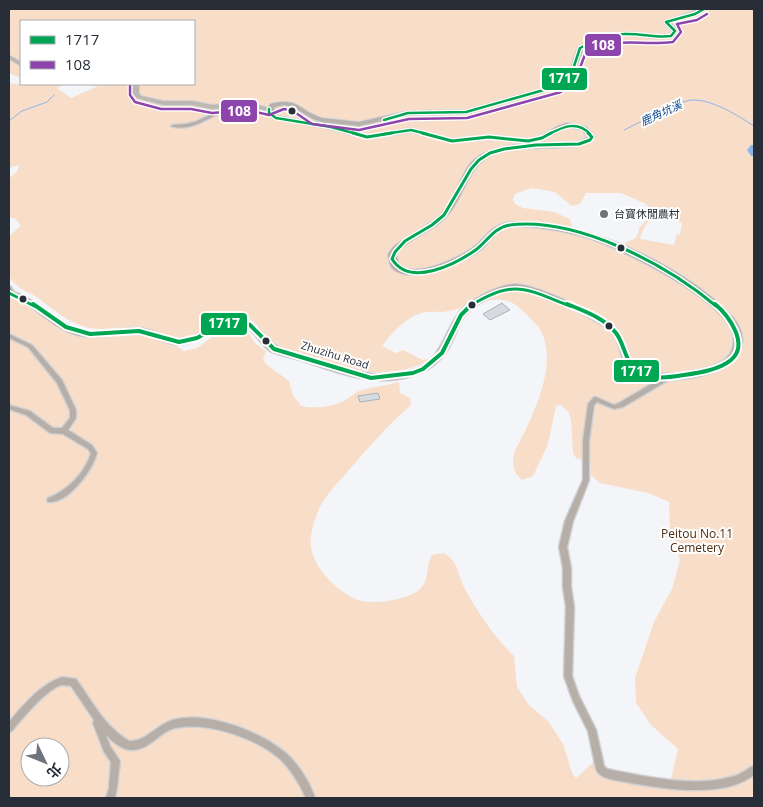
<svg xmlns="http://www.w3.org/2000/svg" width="763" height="807" font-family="'Open Sans','Noto Sans TC',sans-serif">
  <rect width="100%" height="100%" fill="#f3f5f8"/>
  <!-- green -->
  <path fill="#f8dec9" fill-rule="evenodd" d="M9 9H754V798H9V297L34 308 75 336 143 333 170 342 184 351 197 348 223 329 236 324 245 328 255 343 266 351 263 360 267 365 289 381 293 395 301 406C315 409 335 407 347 399 351 397 353 394 357 392 367 387 387 386 399 382L400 393 410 398 411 405C388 425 368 448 348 471 341 480 332 488 326 497 318 508 313 523 311 536 306 561 336 592 358 600 372 605 409 600 420 589 430 580 425 567 432 555L444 553C460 563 457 575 465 589 478 613 495 638 514 656L517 687 529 705 549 722 564 746 572 773 576 778 596 760 597 767 669 788 678 749 651 725 636 703 635 678 654 622 672 589 680 560 676 543 670 531 669 502 648 493 600 483 591 475V463L576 458 573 453 571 419 568 411 561 405 556 406 548 444 533 476 522 480C516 474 513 470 513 461 513 451 522 438 526 429 539 401 556 361 541 331 539 326 533 322 529 317 521 309 513 300 501 300 481 298 461 311 441 312 434 312 425 311 419 314 404 319 391 334 382 346L396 353 403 350 423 360 432 358C388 384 354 370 308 356 297 352 283 351 273 344 261 336 258 319 243 316 221 313 205 337 183 338 171 338 153 329 139 328 127 326 114 329 101 329 76 329 58 313 38 298 28 291 15 288 9 276V236L21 226 16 219 9 217V179L17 171 19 166H14L9 169V83L16 84H64L57 88 71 98 98 86 68 84H194V21H21V78L9 73ZM532 188 555 192 572 206 580 204 586 193H621L646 204 649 207 650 215 640 227 636 238 621 245 573 230 570 219 554 212 523 208 515 204 513 199 515 194ZM664 207 676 214 675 215 679 216 678 221 682 223 680 235 677 234 674 245 640 239C642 232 646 220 654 218 657 218 659 219 662 218L665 214 659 211ZM30 747H60V777H30Z"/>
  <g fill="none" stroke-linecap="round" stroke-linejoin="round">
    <!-- stream -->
    <g stroke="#8bb5eb" stroke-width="1">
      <path d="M9 121 22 111 47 102 54 95"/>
      <path d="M624 130C637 124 680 101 691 100 712 99 737 115 754 126"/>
    </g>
    <!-- river -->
    <path fill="#8bb5eb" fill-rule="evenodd" d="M751 145H754V156H751L747 150Z"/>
  </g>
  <!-- building -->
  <g fill="#d6dbe0" stroke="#adb1b6">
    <path d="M502 303 510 310 490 320 483 314Z"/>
    <path d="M378 393 380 399 360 402 358 396Z"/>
  </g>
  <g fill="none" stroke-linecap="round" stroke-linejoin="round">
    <defs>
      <g id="street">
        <path d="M235 103 238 104C233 108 226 109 220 113 205 120 188 132 171 126L173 125 186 124 195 122Z"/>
        <path d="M9 286 11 287 14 293 13 294H9Z"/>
        <path d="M9 334 32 345 62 380 76 410V418L68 430 92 445 97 453C92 471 68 504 48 502L47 500 48 498C67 491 85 473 91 453L88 449 63 434 50 433 26 415 9 409V405L30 411 53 428H62L70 418V410L57 383 28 347 9 338Z"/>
        <path d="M668 374H672L673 376 672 378 623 407 614 409 597 402 594 405 589 441V480L573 521 567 547 571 568V587L574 607 572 676 579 696 596 730 604 766 607 769C641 776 693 787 726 778 731 777 737 776 741 773 746 771 749 767 754 766V775C744 782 734 786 722 788 692 793 660 788 630 783 622 781 611 780 604 777 600 775 597 773 596 769L588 731 573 701 564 676 566 607 563 587V568L559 547 565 521 583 480V441L588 404 594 397H596L614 405 619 403Z"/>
        <path d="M62 677 76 679C92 701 104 726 129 741 146 742 156 725 173 720 205 710 262 732 287 754 299 765 310 783 315 798H306C300 785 292 771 281 760 257 738 207 721 175 728 159 732 149 751 131 750 122 750 112 741 106 735L110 746 120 761 117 788 115 798H106L109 788 111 762 104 752 93 723 94 720 71 686C70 686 63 685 63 685 49 686 21 720 12 731L9 732V722C24 704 40 685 62 677Z"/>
      </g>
      <g id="secondary">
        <path d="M9 55 21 62V66L9 59Z"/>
        <path d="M133 84H139V93L141 96 163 101H192L212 105 248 102 272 109 269 111 248 106 212 109 192 105H163L137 98 133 93Z"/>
      </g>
      <path id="primary" d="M701 9H707L697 15 670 22 678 31 673 37C656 41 641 35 625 35 609 35 596 41 583 49L576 69 560 87 466 114 408 115 359 126 322 122 313 119 293 107 284 105 275 107 273 112 278 116 331 125 367 135 411 128 452 139 489 135 528 139 540 136 556 127 566 123 586 127 595 137 592 141 581 145C553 151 522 144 494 154 467 165 465 198 446 217 433 231 413 237 399 250L396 254 399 265C417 278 459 258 475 246 485 238 491 226 505 223 517 220 530 223 542 225 559 228 576 229 592 234 639 248 694 278 728 312 739 322 747 338 740 352 729 379 659 387 636 374 617 364 623 345 611 332 598 319 538 293 519 290 504 288 472 305 464 317 459 324 457 333 453 340 444 361 428 373 406 378 369 387 336 372 302 361 292 358 281 356 271 352 259 345 253 326 238 324 221 322 200 345 179 345 166 345 155 336 143 335 117 331 95 344 68 332 46 323 32 303 9 296V290C37 298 52 319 77 329 98 336 120 326 141 328 154 329 165 338 177 339 200 340 218 313 240 318 257 322 262 336 276 345 283 350 295 352 304 355 338 365 367 379 403 372 439 365 439 344 455 318 461 307 470 302 480 296 491 290 503 284 516 284 539 285 588 311 610 322 629 336 624 358 640 368 657 379 714 371 727 357 733 351 734 343 733 336 727 300 615 245 581 236 565 232 521 223 506 228 495 231 489 243 481 250 464 262 410 287 392 268 389 265 389 258 388 254L393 247C408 234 427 228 441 214 454 201 458 181 469 165 488 139 549 143 578 142L588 137 582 130 567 127 544 139 528 143 489 139 452 143 411 132 367 139 330 129 274 119 266 113 270 104C301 97 298 111 322 118L359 122 408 111 466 110 556 85 570 69 578 47C594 38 611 31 630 32 643 33 656 37 669 35L672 31 664 23V21Z"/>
    </defs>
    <!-- street casing -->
    <use href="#street" stroke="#cfd1d5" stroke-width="3"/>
    <!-- secondary casing -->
    <use href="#secondary" stroke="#cfd1d5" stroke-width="2"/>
    <!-- primary casing -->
    <use href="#primary" stroke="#cfd1d5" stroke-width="2"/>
    <!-- street -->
    <use href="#street" fill="#b7aea7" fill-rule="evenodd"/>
    <!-- secondary -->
    <use href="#secondary" fill="#bdb8b2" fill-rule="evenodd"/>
    <!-- primary -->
    <use href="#primary" fill="#b7b1ac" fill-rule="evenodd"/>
    <defs>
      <g id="bus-1-far2">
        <path d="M269 109V113L276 118 331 127 357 134"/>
        <path d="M384 120 408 113 466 112 558 86 573 69 580 48C594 41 608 34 624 34 640 33 655 38 671 36L675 31 666 22 695 14 704 9"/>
        <path d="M384 134 411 130 427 134"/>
        <path d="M549 134C563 127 577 120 590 134"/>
      </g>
      <g id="bus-1-far1">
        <path d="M353 133 367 137 392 133"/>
        <path d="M422 133 452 141 489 137 528 141 542 138 551 133"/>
        <path d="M588 133 592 137 590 140 579 144 536 145 504 149 490 153 479 160 471 169 444 215 432 225 405 241 395 252 392 259C410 288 456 264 477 249 488 240 495 227 510 225 577 217 666 264 716 306"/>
        <path d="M9 293 34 306"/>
        <path d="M470 306C514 278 526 289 570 306"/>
      </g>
      <g id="bus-1">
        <path d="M33 304 66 327 90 334 139 331 179 342 197 338 222 324 238 321 250 325 274 349 371 378 413 373 423 369 442 353 461 315 472 304"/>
        <path d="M567 304C584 311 605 318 616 333 626 346 625 367 642 374 654 380 671 377 684 375 698 373 719 370 731 360 750 344 728 315 715 304"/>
      </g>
      <path id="bus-2" d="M130 84V95L135 102 161 109H191L212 113 248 110 269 115 284 109 293 111 312 124 359 130 409 119 467 118 561 92 578 73 586 52C619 36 639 46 673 42L681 32 677 24 697 20 707 14"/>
    </defs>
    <!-- bus-1-far2 casing -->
    <use href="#bus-1-far2" stroke="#fff" stroke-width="5"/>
    <!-- bus-1-far1 casing -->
    <use href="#bus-1-far1" stroke="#fff" stroke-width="6"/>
    <!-- bus-1 casing -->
    <use href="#bus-1" stroke="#fff" stroke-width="8"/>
    <!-- bus-2 casing -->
    <use href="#bus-2" stroke="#fff" stroke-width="5"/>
    <!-- bus-1-far2 -->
    <use href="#bus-1-far2" stroke="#00a651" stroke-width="2.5"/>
    <!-- bus-1-far1 -->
    <use href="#bus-1-far1" stroke="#00a651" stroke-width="3"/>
    <!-- bus-1 -->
    <use href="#bus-1" stroke="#00a651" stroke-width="4"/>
    <!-- bus-2 -->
    <use href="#bus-2" stroke="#8e44ad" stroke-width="2.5"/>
  </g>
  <!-- markers -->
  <g fill="#272e38" stroke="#fff" stroke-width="2">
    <circle cx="292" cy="111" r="4.5"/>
    <circle cx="621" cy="248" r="4.5"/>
    <circle cx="23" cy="299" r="4.5"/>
    <circle cx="472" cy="305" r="4.5"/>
    <circle cx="609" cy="326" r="4.5"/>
    <circle cx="266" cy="341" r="4.5"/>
  </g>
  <circle fill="#6e747b" stroke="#fff" stroke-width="2" cx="604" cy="214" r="5"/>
  <g text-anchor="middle" stroke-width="4" stroke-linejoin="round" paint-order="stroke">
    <!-- far-water labels -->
    <g font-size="11" font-style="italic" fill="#0c498d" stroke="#fff">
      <text transform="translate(661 113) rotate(-25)" y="4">鹿角坑溪</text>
    </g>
    <!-- far-poi labels -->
    <g font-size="11" fill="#272e38" stroke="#fff" text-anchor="start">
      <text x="614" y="218">台寶休閒農村</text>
    </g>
    <!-- far-street labels -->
    <g font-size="11" fill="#272e38" stroke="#fff">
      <text transform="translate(335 355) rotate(17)" y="4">Zhuzihu Road</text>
    </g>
    <!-- park labels -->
    <g font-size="12" fill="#4f2f10" stroke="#fff">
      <text x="697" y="538">Peitou No.11<tspan x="697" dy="14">Cemetery</tspan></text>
    </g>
  </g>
  <g stroke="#fff" stroke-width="2">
    <rect x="584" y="33" width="38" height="24" rx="5" fill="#8e44ad"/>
    <rect x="541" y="67" width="47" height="24" rx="5" fill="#00a651"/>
    <rect x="220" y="99" width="38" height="24" rx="5" fill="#8e44ad"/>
    <rect x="200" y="312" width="48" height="24" rx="5" fill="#00a651"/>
    <rect x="613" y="359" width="47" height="24" rx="5" fill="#00a651"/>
  </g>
  <g font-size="14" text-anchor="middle" font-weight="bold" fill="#fff">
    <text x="603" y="50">108</text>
    <text x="564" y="83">1717</text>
    <text x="239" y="116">108</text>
    <text x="224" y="328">1717</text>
    <text x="636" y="376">1717</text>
  </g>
  <!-- border -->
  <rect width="763" height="807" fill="none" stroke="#272e38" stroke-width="20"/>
  <!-- legend -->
  <rect x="20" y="20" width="175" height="65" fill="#ffffff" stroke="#a9abaf"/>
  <rect x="30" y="36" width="25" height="8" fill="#00a651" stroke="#a9abaf"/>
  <text x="65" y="45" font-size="15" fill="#272e38">1717</text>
  <rect x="30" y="61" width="25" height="8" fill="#8e44ad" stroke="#a9abaf"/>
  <text x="65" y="70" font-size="15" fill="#272e38">108</text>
  <!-- north arrow -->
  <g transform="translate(45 762) rotate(133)"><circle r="24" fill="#ffffff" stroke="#a9abaf"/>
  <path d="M0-4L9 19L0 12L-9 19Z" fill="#6e747b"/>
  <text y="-8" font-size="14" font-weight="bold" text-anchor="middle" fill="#272e38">北</text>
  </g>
</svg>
